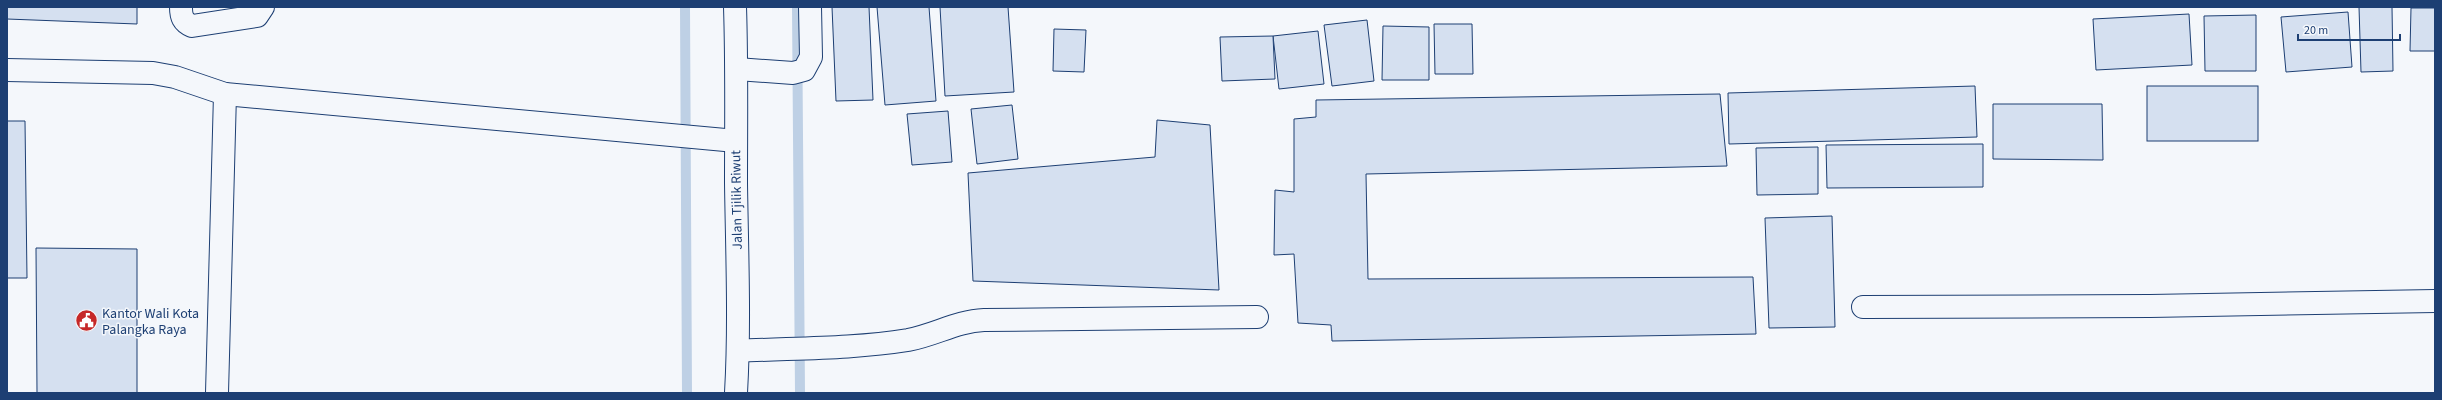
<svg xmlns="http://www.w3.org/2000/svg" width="2442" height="400" font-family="'Source Sans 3',sans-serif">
  <rect width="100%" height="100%" fill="#f4f7fb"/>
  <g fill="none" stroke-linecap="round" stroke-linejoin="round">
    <!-- stream -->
    <g stroke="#bed0e5" stroke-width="10">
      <path d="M685 7 687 393"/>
      <path d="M797 7 800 393"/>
    </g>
  </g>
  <!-- building -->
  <g fill="#d5e0f0" stroke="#1d3f73">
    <path d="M7 7H137V24L7 19Z"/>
    <path d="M832 7H869L873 100 836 101Z"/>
    <path d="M877 7H929L936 101 885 105Z"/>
    <path d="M940 7H1008L1014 92 945 96Z"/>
    <path d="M2359 7H2392L2393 71 2361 72Z"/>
    <path d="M2411 8H2435V51H2410Z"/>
    <path d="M2348 12 2352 67 2286 72 2281 17Z"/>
    <path d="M2189 14 2192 65 2096 70 2093 19Z"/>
    <path d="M2256 15V71H2205L2204 16Z"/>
    <path d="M1367 20 1374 81 1332 86 1324 25Z"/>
    <path d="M1434 24H1472L1473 74H1435Z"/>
    <path d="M1383 26 1429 27V80H1382Z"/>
    <path d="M1054 29 1086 30 1084 72 1053 71Z"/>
    <path d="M1318 31 1324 84 1279 89 1273 36Z"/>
    <path d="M1273 36 1275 79 1222 81 1220 37Z"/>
    <path d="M1975 86 1977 137 1729 144 1728 93Z"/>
    <rect x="2147" y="86" width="111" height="55"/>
    <path d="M1720 94 1727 166 1366 174 1368 279 1753 277 1756 334 1332 341 1331 325 1298 323 1294 254 1274 255 1275 190 1294 192V119L1316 117V100Z"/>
    <path d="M1993 104H2102L2103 160 1993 159Z"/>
    <path d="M1012 105 1018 159 977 164 971 109Z"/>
    <path d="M948 111 952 162 912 165 907 114Z"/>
    <path d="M1157 120 1210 125 1219 290 973 281 968 173 1155 157Z"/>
    <path d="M7 121H25L27 278H7Z"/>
    <path d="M1983 144V187L1827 188 1826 145Z"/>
    <path d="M1818 147V194L1757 195 1756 148Z"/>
    <path d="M1832 216 1835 327 1769 328 1765 218Z"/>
    <path d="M36 248 137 249V393H37Z"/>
  </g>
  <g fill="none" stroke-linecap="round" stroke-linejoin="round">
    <defs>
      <g id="minor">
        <path d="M181 7C181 17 183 22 192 26L257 16 263 7"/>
        <path d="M737 69 793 73 804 70 811 57 810 7"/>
        <path d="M7 70 153 73 175 77 225 94 736 141"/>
        <path d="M1863 307 2150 306 2435 301"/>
        <path d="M738 351C794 348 852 349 908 340 935 335 957 321 984 320L1257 317"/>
        <path d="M217 393 225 94"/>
      </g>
      <path id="highway" d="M735 7C737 66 736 124 736 183 737 253 740 323 736 393"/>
    </defs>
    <!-- minor casing -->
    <use href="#minor" stroke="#1d3f73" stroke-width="24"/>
    <!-- highway casing -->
    <use href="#highway" stroke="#1d3f73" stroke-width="24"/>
    <!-- minor -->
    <use href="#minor" stroke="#f4f7fb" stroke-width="22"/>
    <!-- highway -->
    <use href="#highway" stroke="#f4f7fb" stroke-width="22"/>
  </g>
  <!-- icons -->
  <defs>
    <symbol id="civic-disc" viewBox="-11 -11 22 22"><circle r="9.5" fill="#c62828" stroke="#f4f7fb"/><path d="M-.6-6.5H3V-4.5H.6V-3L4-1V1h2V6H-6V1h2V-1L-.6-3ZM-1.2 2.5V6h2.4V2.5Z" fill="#fff"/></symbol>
  </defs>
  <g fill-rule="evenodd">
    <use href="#civic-disc" x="74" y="308" width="25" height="25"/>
  </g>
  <g text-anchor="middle" stroke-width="3" stroke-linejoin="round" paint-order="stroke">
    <!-- street labels -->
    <g font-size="14" fill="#1d3f73" stroke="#f4f7fb">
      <text transform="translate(736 200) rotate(-91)" y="5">Jalan Tjilik Riwut</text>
    </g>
    <!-- poi labels -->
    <g font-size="14" fill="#1d3f73" stroke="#f4f7fb" text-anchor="start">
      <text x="102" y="318">Kantor Wali Kota<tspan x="102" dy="16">Palangka Raya</tspan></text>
    </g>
  </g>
  <!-- border -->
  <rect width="2442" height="400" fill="none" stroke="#1d3f73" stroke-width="16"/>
  <!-- scale -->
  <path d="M2298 34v6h102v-6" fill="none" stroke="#1d3f73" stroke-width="2"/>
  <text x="2304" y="34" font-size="12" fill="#1d3f73" stroke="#f4f7fb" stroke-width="3" paint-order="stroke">20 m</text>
</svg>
